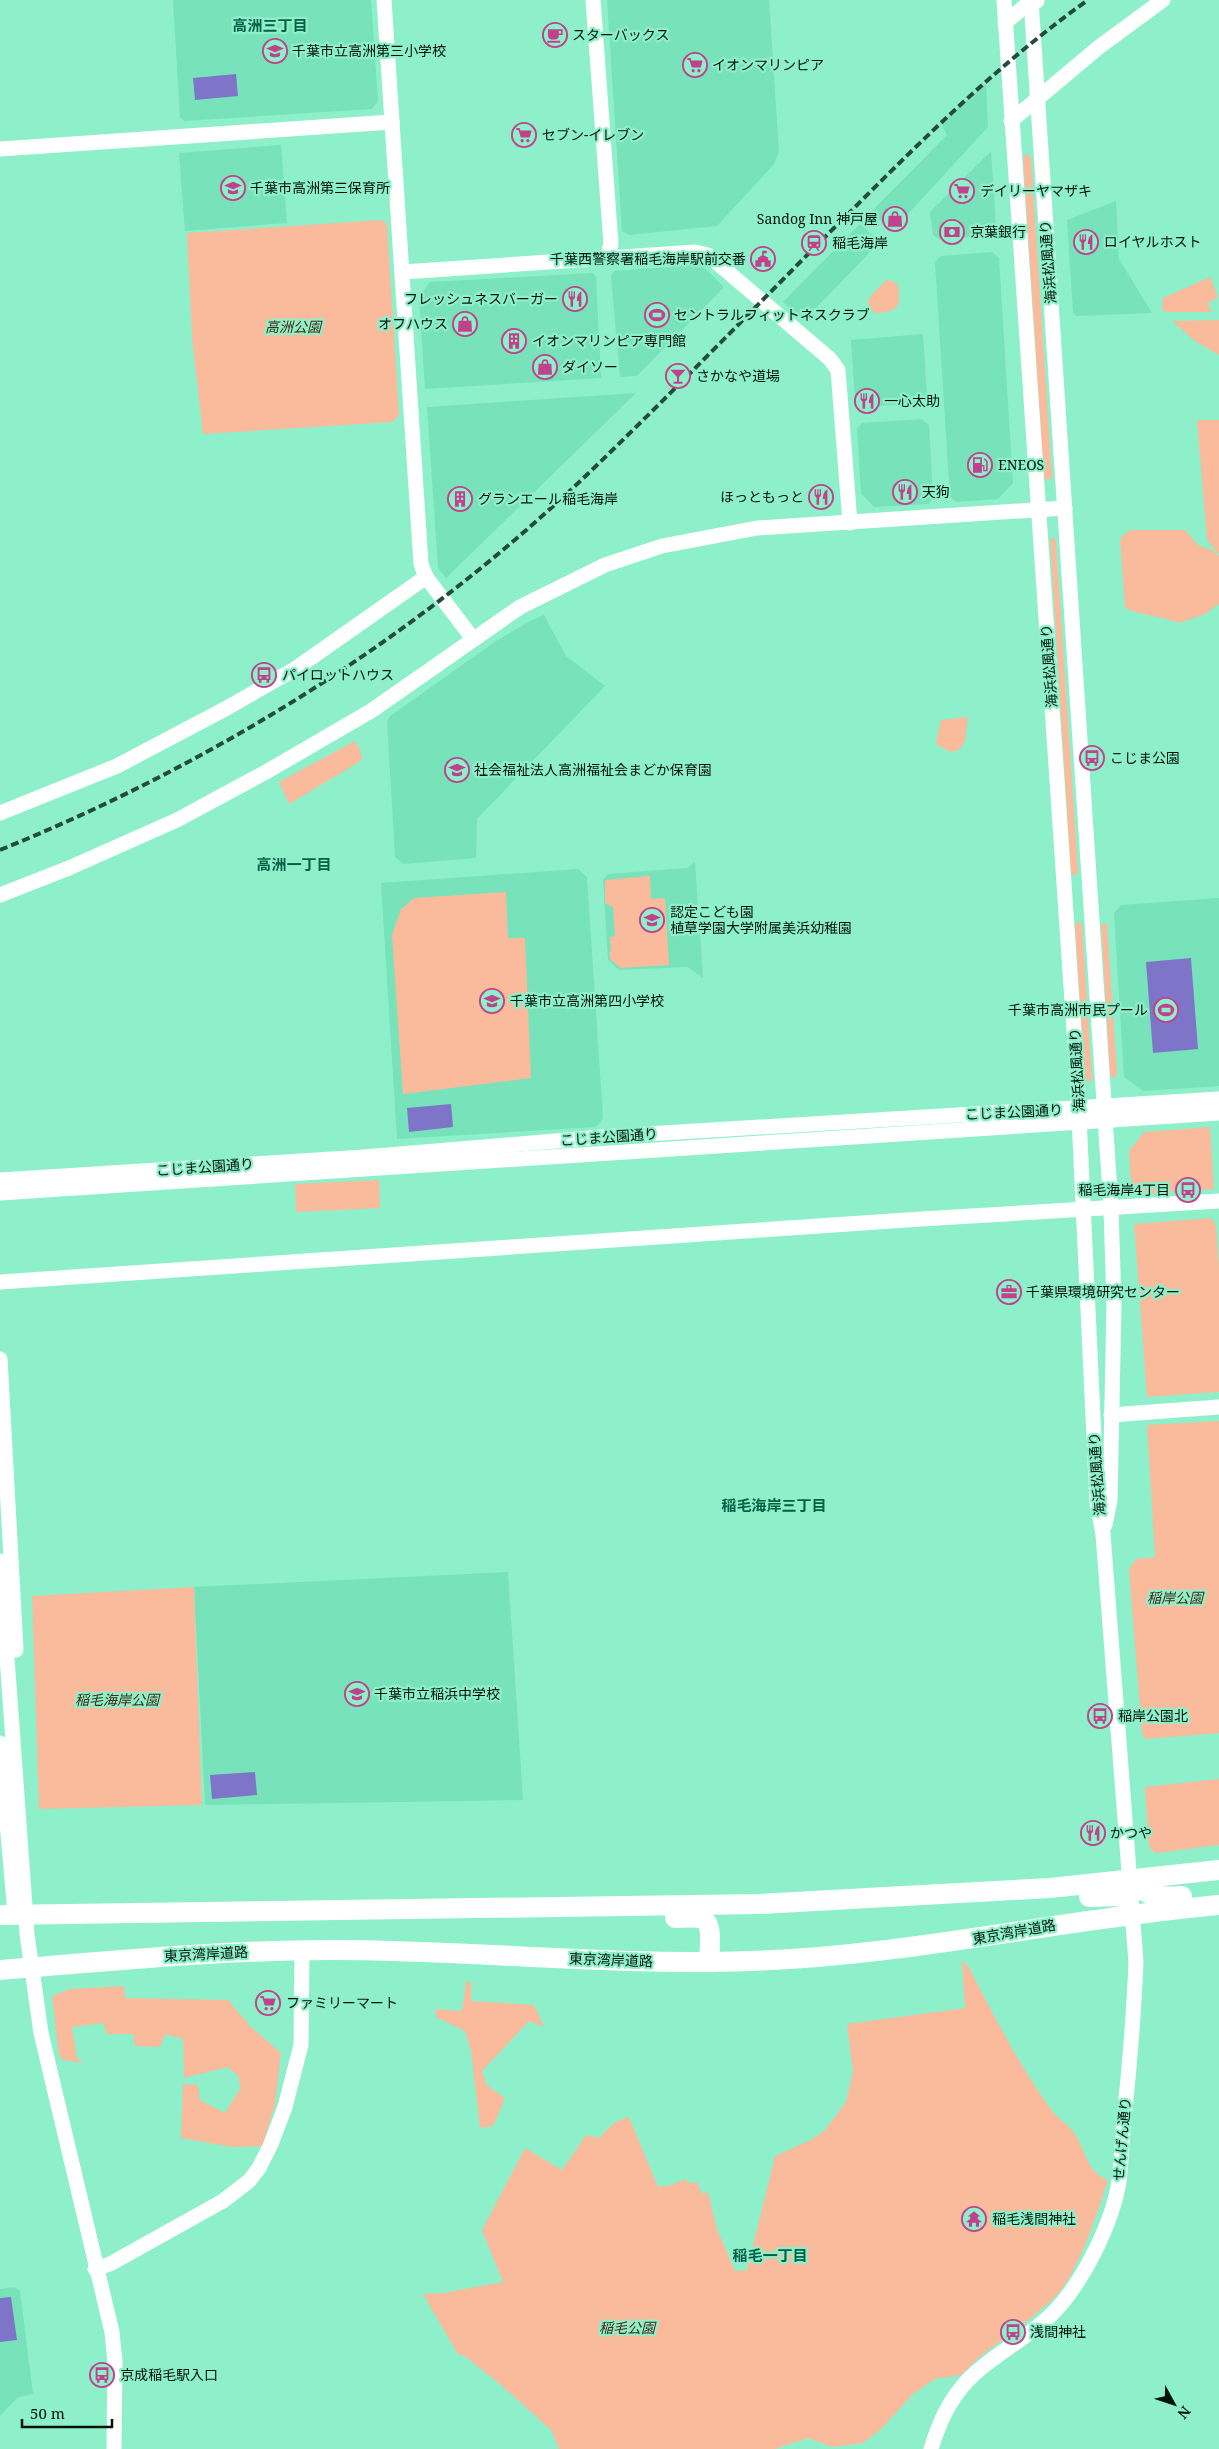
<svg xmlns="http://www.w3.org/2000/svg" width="1219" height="2449" font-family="'Noto Serif','Noto Sans JP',serif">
  <rect width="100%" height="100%" fill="#8df0ca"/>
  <!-- built -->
  <g fill="#78e2bb">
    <path d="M173 0H371L378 101 372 109 184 121 180 118Z"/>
    <path d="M607 0H769L779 152 774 164 717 226 629 235 622 231Z"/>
    <path d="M986 84 988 127 895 228H889L871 212 947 135 941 123Z"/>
    <path d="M281 145 287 223 185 231 179 153Z"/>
    <path d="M991 151 996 229 991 235 940 240 933 235 930 212Z"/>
    <path d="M1116 201 1119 259 1152 313 1076 316 1073 312 1067 220Z"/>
    <path d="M860 224 880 242 804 320 783 302Z"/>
    <path d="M992 252 999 258 1013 483 998 499 956 502 950 497 935 263 940 256Z"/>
    <path d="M694 265 706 269 724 287 637 376 620 377 611 276 614 271Z"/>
    <path d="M592 273 596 276 601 378 425 389 419 296 430 282Z"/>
    <path d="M923 334 927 397 921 403 862 407 855 400 851 340Z"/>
    <path d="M636 393 446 578 438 568 427 407Z"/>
    <path d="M922 419 929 425 933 497 929 504 874 507 861 493 857 429 862 423Z"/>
    <path d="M544 615 566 656 605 686 477 819 476 858 403 864 395 857 387 721 390 716 496 641 532 620Z"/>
    <path d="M695 862 703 978 688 967 619 970 608 960 603 880 608 874 687 868Z"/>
    <path d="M578 869 587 877 603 1118 596 1127 397 1139 381 883Z"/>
    <path d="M1219 898V1086L1143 1091 1124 1077 1114 913 1121 905Z"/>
    <path d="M508 1572 523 1800 205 1805 194 1587Z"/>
    <path d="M14 2287 20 2291 33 2394 18 2397 0 2416V2289Z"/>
  </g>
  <!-- green -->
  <g fill="#fabb9c">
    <path d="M1026 154 1031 157 1052 477 1049 481 1044 477 1023 157Z"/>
    <path d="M382 220 387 224 399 415 393 422 203 434 192 338 187 233Z"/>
    <path d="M1210 277 1218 297 1208 303 1211 312H1166L1162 309 1163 298Z"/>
    <path d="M886 280 896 282C899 288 899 292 899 298 900 312 886 312 875 313L869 309 868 299Z"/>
    <path d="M1219 320V355L1195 341 1172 321Z"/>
    <path d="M1197 420H1219V554L1207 540Z"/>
    <path d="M1130 530H1185L1198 545 1214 551 1219 556V604L1205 614 1179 623C1161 616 1143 616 1125 608L1120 538Z"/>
    <path d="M1050 538H1054L1056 542 1078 872 1074 876 1071 873Z"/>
    <path d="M968 717 965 741 959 750 950 752 936 744 941 720Z"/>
    <path d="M355 741 359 748 362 758 359 762 289 804 279 782Z"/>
    <path d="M650 876 651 899 665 898 669 965 620 968 611 960 609 953 611 952 610 937 615 936 613 907 605 903V880Z"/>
    <path d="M506 892 508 938H525L531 1078 403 1094 392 935 401 909 414 898Z"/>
    <path d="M1077 922 1082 924 1092 1081H1085L1075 926Z"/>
    <path d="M1107 923 1117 1074 1113 1079 1110 1073 1101 924Z"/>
    <path d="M1210 1127 1214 1189 1132 1195 1129 1151 1144 1132Z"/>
    <path d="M379 1180 380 1208 296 1212 295 1184Z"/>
    <path d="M1211 1218 1216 1225 1219 1267V1392L1147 1397 1134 1224Z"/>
    <path d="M1219 1421V1733L1146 1739 1142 1734 1129 1569 1136 1559 1155 1557 1147 1425Z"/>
    <path d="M194 1587 202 1805 39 1809 32 1596Z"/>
    <path d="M1219 1779V1845L1155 1853 1149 1847 1145 1787Z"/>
    <path d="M962 1961 968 1966C994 2016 1019 2065 1052 2111 1058 2119 1068 2124 1074 2133 1087 2151 1085 2171 1108 2180 1097 2214 1085 2251 1067 2281 1057 2298 1040 2310 1025 2323L1023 2321 1001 2337 1003 2339 977 2359 961 2375 935 2379 913 2394 881 2429 863 2443 833 2447 808 2438 775 2449H559L552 2431 501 2385 462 2354 459 2356 423 2294 443 2293 503 2282 482 2230 525 2148 562 2170 586 2135 599 2138 615 2122 629 2117 658 2187 671 2185 686 2179 688 2183 697 2182 702 2194 708 2192 717 2229 735 2271 747 2270 775 2156 811 2140 825 2130 846 2102 853 2072 847 2024 965 2008Z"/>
    <path d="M466 1982H471V2001L534 2005 544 2027 529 2021 482 2071 486 2084 505 2099 493 2126 480 2128 471 2051 465 2031 436 2017V2009L462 2011Z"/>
    <path d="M124 1986 125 1998 228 2000 250 2026 281 2053 275 2105 262 2146 233 2147 181 2138 183 2084 198 2085 200 2100 225 2113 240 2089 239 2077 228 2067 184 2078 183 2039 165 2034 160 2047 135 2046 133 2034H107L103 2023 72 2027 77 2058 83 2063 63 2060 59 2055 52 1996 70 1989Z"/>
  </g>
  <!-- water -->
  <g fill="#7e75c9">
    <path d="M236 74 238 96 195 100 193 78Z"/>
    <path d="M1191 958 1198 1049 1153 1053 1146 962Z"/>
    <path d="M451 1104 453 1127 409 1132 407 1108Z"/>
    <path d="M255 1772 257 1795 212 1799 210 1775Z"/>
    <path d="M11 2297 17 2340 0 2342V2298Z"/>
  </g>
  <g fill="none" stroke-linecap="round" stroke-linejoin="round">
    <!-- secondary -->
    <g stroke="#fff" stroke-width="15">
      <path d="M384 0 421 564 426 577 473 639"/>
      <path d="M593 0 611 244 607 258"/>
      <path d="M1031 0 1111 1208 1114 1304 1110 1500 1105 1525"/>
      <path d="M1005 23 1031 1H1037"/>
      <path d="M1011 121 1099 47 1163 0"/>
      <path d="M0 149 392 122"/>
      <path d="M403 272 695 252 708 255 830 359 838 370 850 523"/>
      <path d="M0 813 117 766 225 709 295 669 426 577"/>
      <path d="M0 895 69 868 177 820 266 772 371 711 520 607 605 565 662 546 757 528 1065 508"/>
      <path d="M0 1180 364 1157 614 1136 1219 1099"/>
      <path d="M0 1193 1219 1113"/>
      <path d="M0 1282 921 1219 1219 1201"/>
      <path d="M0 1359 16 1650"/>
      <path d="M1111 1415 1219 1407"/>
      <path d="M0 1561 27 1934 41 2033 112 2332 115 2362 114 2449"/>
      <path d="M0 1743 15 1914"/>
      <path d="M95 2269 110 2264 223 2201 249 2181 259 2168 271 2144 285 2107 301 2045 302 1950"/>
      <path d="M931 2449C939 2423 949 2400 968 2380 993 2354 1029 2338 1054 2312 1083 2282 1113 2222 1119 2181 1122 2157 1122 2133 1125 2109 1130 2060 1134 2011 1136 1962L1103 1534 1097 1502 1077 1075 1004 0"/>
    </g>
    <!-- highway -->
    <g stroke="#fff" stroke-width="20">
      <path d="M1129 1881C1146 1896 1160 1898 1182 1896"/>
      <path d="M1089 1897 1119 1896 1125 1899 1133 1913"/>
      <path d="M0 1915 760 1904 1050 1888 1219 1870"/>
      <path d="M675 1918C683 1918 696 1916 703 1919 714 1925 709 1951 709 1962"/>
      <path d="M0 1970C110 1961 221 1950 331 1950 471 1950 610 1966 749 1961 908 1956 1062 1919 1219 1905"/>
    </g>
    <!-- rail -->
    <path stroke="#244b3c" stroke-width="4" stroke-dasharray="8 4" stroke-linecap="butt" d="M0 850C220 761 426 631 596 466 680 385 761 301 843 219 921 141 998 64 1088 0"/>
  </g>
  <!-- icons -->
  <defs>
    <symbol id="cafe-ring" viewBox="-11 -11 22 22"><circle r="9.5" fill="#8df0ca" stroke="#c1418d" stroke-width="1.5"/><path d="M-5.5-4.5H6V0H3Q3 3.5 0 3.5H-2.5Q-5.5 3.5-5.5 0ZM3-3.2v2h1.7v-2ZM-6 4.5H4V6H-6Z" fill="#c1418d"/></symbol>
    <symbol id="school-ring" viewBox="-11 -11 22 22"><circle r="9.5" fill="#8df0ca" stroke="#c1418d" stroke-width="1.5"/><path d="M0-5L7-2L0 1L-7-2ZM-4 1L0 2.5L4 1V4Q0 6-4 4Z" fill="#c1418d"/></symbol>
    <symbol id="supermarket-ring" viewBox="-11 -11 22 22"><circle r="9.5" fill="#8df0ca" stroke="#c1418d" stroke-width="1.5"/><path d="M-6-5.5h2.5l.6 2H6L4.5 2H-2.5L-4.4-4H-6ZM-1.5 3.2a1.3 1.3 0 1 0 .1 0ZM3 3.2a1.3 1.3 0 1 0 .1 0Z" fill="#c1418d"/></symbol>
    <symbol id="shop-ring" viewBox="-11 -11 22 22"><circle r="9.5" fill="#8df0ca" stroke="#c1418d" stroke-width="1.5"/><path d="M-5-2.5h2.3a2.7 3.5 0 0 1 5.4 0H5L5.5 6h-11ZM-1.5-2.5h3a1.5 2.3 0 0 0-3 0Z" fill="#c1418d"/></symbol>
    <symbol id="bank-ring" viewBox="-11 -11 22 22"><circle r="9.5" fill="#8df0ca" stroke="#c1418d" stroke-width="1.5"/><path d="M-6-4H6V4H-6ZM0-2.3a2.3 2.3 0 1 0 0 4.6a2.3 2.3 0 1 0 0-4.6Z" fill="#c1418d"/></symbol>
    <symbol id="restaurant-ring" viewBox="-11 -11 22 22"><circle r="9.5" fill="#8df0ca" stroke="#c1418d" stroke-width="1.5"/><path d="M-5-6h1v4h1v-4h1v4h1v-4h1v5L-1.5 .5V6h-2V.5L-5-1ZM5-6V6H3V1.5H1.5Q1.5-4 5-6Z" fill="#c1418d"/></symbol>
    <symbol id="station-ring" viewBox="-11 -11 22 22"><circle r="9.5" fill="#8df0ca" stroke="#c1418d" stroke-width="1.5"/><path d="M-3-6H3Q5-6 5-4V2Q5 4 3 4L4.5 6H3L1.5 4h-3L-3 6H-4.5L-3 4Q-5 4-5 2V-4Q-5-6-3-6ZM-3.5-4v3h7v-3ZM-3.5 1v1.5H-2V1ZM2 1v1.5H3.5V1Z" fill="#c1418d"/></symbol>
    <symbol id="civic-ring" viewBox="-11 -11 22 22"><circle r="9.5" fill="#8df0ca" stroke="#c1418d" stroke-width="1.5"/><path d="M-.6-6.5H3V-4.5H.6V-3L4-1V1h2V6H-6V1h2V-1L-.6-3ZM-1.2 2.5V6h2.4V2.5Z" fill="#c1418d"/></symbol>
    <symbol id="stadium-ring" viewBox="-11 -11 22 22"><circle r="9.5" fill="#8df0ca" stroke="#c1418d" stroke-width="1.5"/><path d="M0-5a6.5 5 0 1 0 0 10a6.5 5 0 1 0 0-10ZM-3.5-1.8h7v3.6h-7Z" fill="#c1418d"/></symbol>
    <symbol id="building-ring" viewBox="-11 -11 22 22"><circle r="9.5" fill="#8df0ca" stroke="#c1418d" stroke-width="1.5"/><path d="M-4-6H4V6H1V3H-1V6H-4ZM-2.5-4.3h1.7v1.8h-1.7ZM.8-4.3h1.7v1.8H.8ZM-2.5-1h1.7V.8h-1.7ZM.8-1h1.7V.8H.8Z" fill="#c1418d"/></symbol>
    <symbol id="bar-ring" viewBox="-11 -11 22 22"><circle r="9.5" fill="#8df0ca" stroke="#c1418d" stroke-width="1.5"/><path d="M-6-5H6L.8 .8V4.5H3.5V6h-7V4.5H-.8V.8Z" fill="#c1418d"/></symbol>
    <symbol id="fuel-ring" viewBox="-11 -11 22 22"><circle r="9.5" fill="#8df0ca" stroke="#c1418d" stroke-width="1.5"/><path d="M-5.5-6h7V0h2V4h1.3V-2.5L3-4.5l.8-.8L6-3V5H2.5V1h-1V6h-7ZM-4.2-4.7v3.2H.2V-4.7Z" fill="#c1418d"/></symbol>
    <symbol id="bus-ring" viewBox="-11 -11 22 22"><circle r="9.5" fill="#8df0ca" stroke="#c1418d" stroke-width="1.5"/><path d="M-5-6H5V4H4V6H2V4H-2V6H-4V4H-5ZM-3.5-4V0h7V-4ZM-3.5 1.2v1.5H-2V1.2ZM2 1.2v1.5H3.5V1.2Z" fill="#c1418d"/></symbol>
    <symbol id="office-ring" viewBox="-11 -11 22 22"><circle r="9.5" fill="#8df0ca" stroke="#c1418d" stroke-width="1.5"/><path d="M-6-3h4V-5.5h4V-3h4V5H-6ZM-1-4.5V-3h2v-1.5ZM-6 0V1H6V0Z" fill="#c1418d"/></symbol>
    <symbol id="temple-ring" viewBox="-11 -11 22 22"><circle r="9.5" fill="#8df0ca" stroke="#c1418d" stroke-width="1.5"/><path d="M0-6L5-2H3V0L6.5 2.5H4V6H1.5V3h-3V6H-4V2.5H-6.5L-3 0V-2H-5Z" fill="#c1418d"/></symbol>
  </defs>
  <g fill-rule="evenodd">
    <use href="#cafe-ring" x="541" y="21" width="28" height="28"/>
    <use href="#school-ring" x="261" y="37" width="28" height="28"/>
    <use href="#supermarket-ring" x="681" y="51" width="28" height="28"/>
    <use href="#supermarket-ring" x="510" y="121" width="28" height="28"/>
    <use href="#school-ring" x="219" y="174" width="28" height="28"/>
    <use href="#supermarket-ring" x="948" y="177" width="28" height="28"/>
    <use href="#shop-ring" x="881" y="205" width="28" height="28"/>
    <use href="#bank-ring" x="938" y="218" width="28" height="28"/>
    <use href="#restaurant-ring" x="1072" y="228" width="28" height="28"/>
    <use href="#station-ring" x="800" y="229" width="28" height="28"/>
    <use href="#civic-ring" x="749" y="245" width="28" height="28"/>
    <use href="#restaurant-ring" x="561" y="285" width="28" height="28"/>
    <use href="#stadium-ring" x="643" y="301" width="28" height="28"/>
    <use href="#shop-ring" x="451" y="310" width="28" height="28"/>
    <use href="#building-ring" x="500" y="327" width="28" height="28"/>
    <use href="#shop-ring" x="531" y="353" width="28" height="28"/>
    <use href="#bar-ring" x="664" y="362" width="28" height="28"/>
    <use href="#restaurant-ring" x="853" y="387" width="28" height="28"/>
    <use href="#fuel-ring" x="966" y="451" width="28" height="28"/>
    <use href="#restaurant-ring" x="891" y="478" width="28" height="28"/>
    <use href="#restaurant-ring" x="807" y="483" width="28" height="28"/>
    <use href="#building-ring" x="446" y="485" width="28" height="28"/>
    <use href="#bus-ring" x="250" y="661" width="28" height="28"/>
    <use href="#bus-ring" x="1078" y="744" width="28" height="28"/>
    <use href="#school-ring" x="443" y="756" width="28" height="28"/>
    <use href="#school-ring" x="638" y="906" width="28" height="28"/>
    <use href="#school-ring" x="478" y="987" width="28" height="28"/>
    <use href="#stadium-ring" x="1152" y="996" width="28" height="28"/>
    <use href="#bus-ring" x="1174" y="1176" width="28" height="28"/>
    <use href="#office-ring" x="995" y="1278" width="28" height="28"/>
    <use href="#school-ring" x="343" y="1680" width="28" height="28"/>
    <use href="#bus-ring" x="1086" y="1702" width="28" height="28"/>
    <use href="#restaurant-ring" x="1079" y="1819" width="28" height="28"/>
    <use href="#supermarket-ring" x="254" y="1989" width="28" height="28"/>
    <use href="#temple-ring" x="960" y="2205" width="28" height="28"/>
    <use href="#bus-ring" x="999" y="2318" width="28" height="28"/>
    <use href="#bus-ring" x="88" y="2361" width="28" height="28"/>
  </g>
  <g text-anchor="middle" stroke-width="4.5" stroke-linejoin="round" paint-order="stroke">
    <!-- poi labels -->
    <g font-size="14" fill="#00120b" stroke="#8df0ca" text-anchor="start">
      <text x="572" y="40">スターバックス</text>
      <text x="292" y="56">千葉市立高洲第三小学校</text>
      <text x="712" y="70">イオンマリンピア</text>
      <text x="542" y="140">セブン-イレブン</text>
      <text x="250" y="193">千葉市高洲第三保育所</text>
      <text x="980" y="196">デイリーヤマザキ</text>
      <text x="878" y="224" text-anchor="end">Sandog Inn 神戸屋</text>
      <text x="970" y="237">京葉銀行</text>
      <text x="1104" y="247">ロイヤルホスト</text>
      <text x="832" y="248">稲毛海岸</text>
      <text x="746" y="264" text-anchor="end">千葉西警察署稲毛海岸駅前交番</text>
      <text x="558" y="304" text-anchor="end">フレッシュネスバーガー</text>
      <text x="674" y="320">セントラルフィットネスクラブ</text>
      <text x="448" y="329" text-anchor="end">オフハウス</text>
      <text x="532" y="346">イオンマリンピア専門館</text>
      <text x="562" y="372">ダイソー</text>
      <text x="696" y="381">さかなや道場</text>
      <text x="884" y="406">一心太助</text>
      <text x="998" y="470">ENEOS</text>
      <text x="922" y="497">天狗</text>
      <text x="804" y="502" text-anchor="end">ほっともっと</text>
      <text x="478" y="504">グランエール稲毛海岸</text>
      <text x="282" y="680">パイロットハウス</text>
      <text x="1110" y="763">こじま公園</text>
      <text x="474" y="775">社会福祉法人高洲福祉会まどか保育園</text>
      <text x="670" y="917">認定こども園<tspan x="670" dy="16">植草学園大学附属美浜幼稚園</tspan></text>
      <text x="510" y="1006">千葉市立高洲第四小学校</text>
      <text x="1148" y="1015" text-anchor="end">千葉市高洲市民プール</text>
      <text x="1170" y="1195" text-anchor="end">稲毛海岸4丁目</text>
      <text x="1026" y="1297">千葉県環境研究センター</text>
      <text x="374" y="1699">千葉市立稲浜中学校</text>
      <text x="1118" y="1721">稲岸公園北</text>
      <text x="1110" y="1838">かつや</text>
      <text x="286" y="2008">ファミリーマート</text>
      <text x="992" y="2224">稲毛浅間神社</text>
      <text x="1030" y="2337">浅間神社</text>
      <text x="120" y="2380">京成稲毛駅入口</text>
    </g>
    <!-- street labels -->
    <g font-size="14" fill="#00120b" stroke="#8df0ca">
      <text transform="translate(1048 262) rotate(-94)" y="5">海浜松風通り</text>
      <text transform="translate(1049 666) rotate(-94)" y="5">海浜松風通り</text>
      <text transform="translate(1077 1070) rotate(-93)" y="5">海浜松風通り</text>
      <text transform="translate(1014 1112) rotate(-3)" y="5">こじま公園通り</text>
      <text transform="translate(609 1137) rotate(-4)" y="5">こじま公園通り</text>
      <text transform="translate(205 1167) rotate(-4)" y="5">こじま公園通り</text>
      <text transform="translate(1097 1474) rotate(-94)" y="5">海浜松風通り</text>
      <text transform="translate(1014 1932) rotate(-10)" y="5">東京湾岸道路</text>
      <text transform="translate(206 1954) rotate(-3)" y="5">東京湾岸道路</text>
      <text transform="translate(611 1960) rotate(2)" y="5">東京湾岸道路</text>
      <text transform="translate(1122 2139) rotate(-85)" y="5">せんげん通り</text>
    </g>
    <!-- park labels -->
    <g font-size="14" font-style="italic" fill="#4c2714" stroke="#8df0ca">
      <text x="293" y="332">高洲公園</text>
      <text x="1175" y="1603">稲岸公園</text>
      <text x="117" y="1705">稲毛海岸公園</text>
      <text x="627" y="2333">稲毛公園</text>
    </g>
    <!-- neighbourhood labels -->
    <g font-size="15" font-weight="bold" fill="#066047" stroke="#8df0ca">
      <text x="270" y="31">高洲三丁目</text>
      <text x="294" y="870">高洲一丁目</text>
      <text x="774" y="1511">稲毛海岸三丁目</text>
      <text x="770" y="2261">稲毛一丁目</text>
    </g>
  </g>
  <!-- north arrow -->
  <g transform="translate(1174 2404) rotate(130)" stroke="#8df0ca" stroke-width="4" paint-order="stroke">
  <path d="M0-4L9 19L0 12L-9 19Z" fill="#00120b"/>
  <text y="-8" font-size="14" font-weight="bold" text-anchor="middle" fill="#00120b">N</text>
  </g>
  <!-- scale -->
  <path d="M22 2419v8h90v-8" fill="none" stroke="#00120b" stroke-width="2.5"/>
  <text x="30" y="2419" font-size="15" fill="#00120b" stroke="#8df0ca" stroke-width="4" paint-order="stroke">50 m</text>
</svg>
